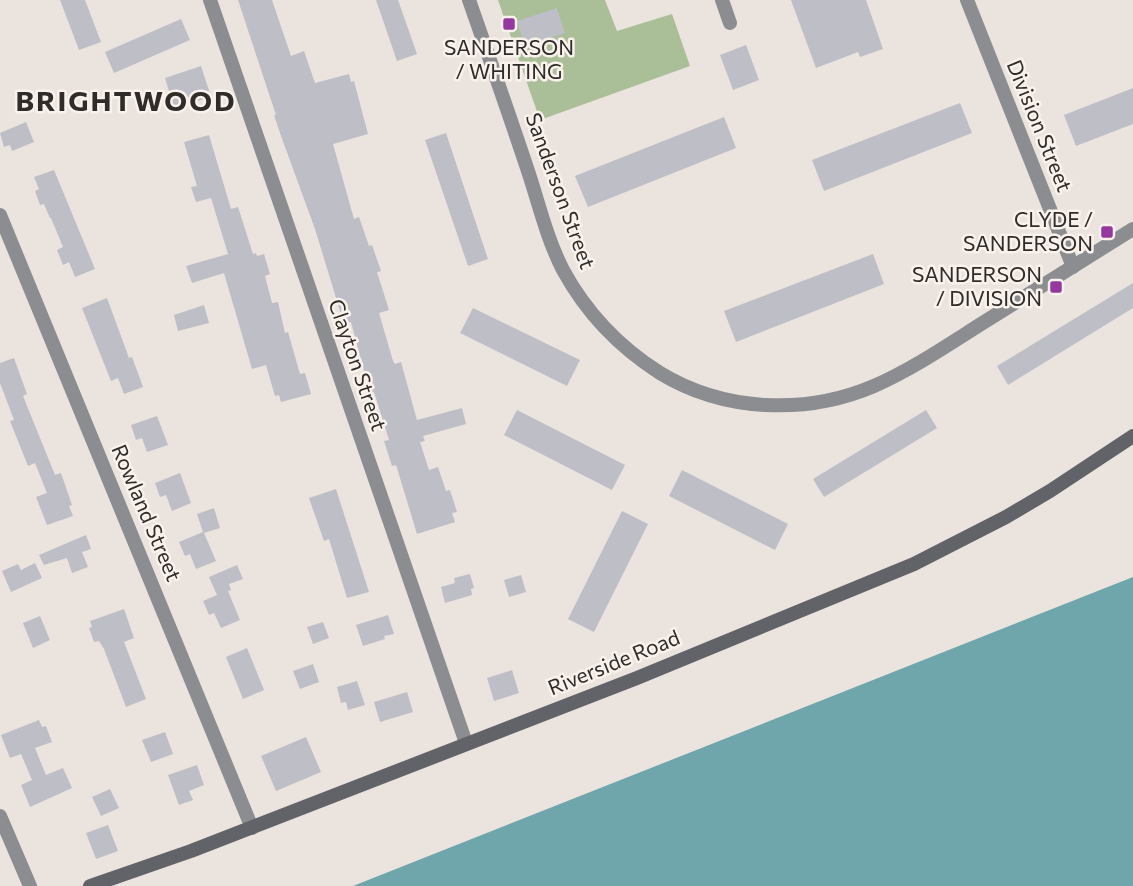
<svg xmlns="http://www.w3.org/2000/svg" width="1133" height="886" font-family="Commissioner,sans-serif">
  <rect width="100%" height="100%" fill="#ebe4de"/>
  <!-- green -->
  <path fill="#aabe97" d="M498 0H605L617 31 672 14 690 66 540 120Z"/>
  <!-- water -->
  <path fill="#6ea6ab" d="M1133 577V886H353Z"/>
  <!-- building -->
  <g fill="#bebec6">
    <path d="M60 0H85L101 42 79 50Z"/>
    <path d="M238 0H272L291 56 304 51 315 83 349 74 351 82 354 81 368 134 333 144 354 219 359 217 369 246 372 245 381 271 377 272 389 310 379 313 393 361 395 364 401 362 417 420 462 408 466 424 423 436 425 441 420 442 429 470 438 467 446 491 450 490 457 512 452 513 455 522 417 534 396 465 392 466 384 441 389 440 374 392 370 393 351 322 344 324 315 229 281 136 274 115H276Z"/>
    <path d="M376 0H398L417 54 397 61Z"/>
    <path d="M791 0H866L883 49 860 57 858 52 816 68Z"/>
    <path d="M557 8 565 33 525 46 517 21Z"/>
    <path d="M181 19 190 40 114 73 105 52Z"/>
    <path d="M746 45 759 80 733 90 720 55Z"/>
    <path d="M201 66 211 97 174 108 165 78Z"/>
    <path d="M1133 88V124L1076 146 1064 115Z"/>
    <path d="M960 103 972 133 824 191 812 160Z"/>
    <path d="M724 117 736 148 588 207 575 176Z"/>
    <path d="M26 122 34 142 12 151 10 145 4 147 0 133Z"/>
    <path d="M446 133 488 259 468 266 425 140Z"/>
    <path d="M209 135 231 209 238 207 253 254 256 253 257 256 264 254 270 274 265 276 272 303 278 302 285 333 288 332 300 374 305 373 311 394 281 402 279 395 275 396 266 365 252 369 224 273 192 283 186 266 228 254 211 198 196 202 191 187 197 186 184 142Z"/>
    <path d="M54 170 95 269 75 277 69 262 63 265 57 250 63 247 51 218H50L44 204 40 205 35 191 39 189 34 177Z"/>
    <path d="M873 254 884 284 736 342 724 311Z"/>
    <path d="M1133 283V308L1008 385 997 366Z"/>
    <path d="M107 298 129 358 132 357 143 387 124 394 118 378 111 381 82 308Z"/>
    <path d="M204 305 209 323 178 331 174 315Z"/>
    <path d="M473 308 580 360 567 386 460 333Z"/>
    <path d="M14 358 27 394 23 396 55 475 61 473 72 505 69 506 73 516 47 525 36 497 47 493 35 463 28 466 10 421 14 420 0 383V363Z"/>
    <path d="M517 410 625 465 612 490 504 435Z"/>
    <path d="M926 410 937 428 824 497 813 479Z"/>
    <path d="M157 416 168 445 147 452 142 438 136 440 131 425Z"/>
    <path d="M682 470 788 524 775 550 669 496Z"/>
    <path d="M180 473 191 503 172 511 166 495 160 497 155 483Z"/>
    <path d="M336 489 369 592 347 598 329 539 324 541 309 498Z"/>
    <path d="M214 508 220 528 204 533 216 561 196 569 190 554 185 556 179 542 203 532 197 514Z"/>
    <path d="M622 511 648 524 594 632 568 619Z"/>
    <path d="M86 535 91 549 82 552 88 567 72 573 67 558 44 565 39 555Z"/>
    <path d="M35 563 42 578 11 592 2 571 18 564 21 570Z"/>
    <path d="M237 565 243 579 229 584 231 590 228 591 240 620 221 628 214 613 209 615 203 601 217 595 209 577Z"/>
    <path d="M470 574 474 588 471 589 472 595 445 603 441 587 455 583 454 578Z"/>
    <path d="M521 575 526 592 509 597 504 580Z"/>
    <path d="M124 609 134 638 124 642 146 699 126 707 104 649 99 641 94 642 89 628 92 627 90 621Z"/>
    <path d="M388 615 394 634 384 636 385 639 363 646 356 625Z"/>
    <path d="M40 616 50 640 33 648 23 623Z"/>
    <path d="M323 622 329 638 313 644 307 627Z"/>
    <path d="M247 648 264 690 243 699 226 657Z"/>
    <path d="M313 664 319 682 300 689 293 671Z"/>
    <path d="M512 670 519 693 494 701 487 678Z"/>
    <path d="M357 681 365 705 348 710 346 702 341 703 337 687Z"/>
    <path d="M407 692 413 712 380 722 374 702Z"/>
    <path d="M39 720 42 727 46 726 52 742 35 748 46 775 63 768 72 788 30 807 21 785 32 780 21 754 10 758 1 735Z"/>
    <path d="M165 732 173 754 151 762 142 740Z"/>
    <path d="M306 737 321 772 276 791 261 756Z"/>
    <path d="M197 765 204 785 189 791 193 800 179 805 168 775Z"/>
    <path d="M110 789 119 808 101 816 92 797Z"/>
    <path d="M108 825 118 851 96 859 86 833Z"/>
  </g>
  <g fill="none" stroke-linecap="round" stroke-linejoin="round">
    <!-- street -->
    <g stroke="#8c8d91" stroke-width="14">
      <path d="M210 0 466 743"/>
      <path d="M469 0C489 57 509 114 528 171 539 204 547 239 563 270 587 314 619 347 660 373 724 412 806 415 874 386 915 368 952 342 989 319 1037 289 1085 259 1133 229"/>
      <path d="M722 0 730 23"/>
      <path d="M967 0 1073 267"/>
      <path d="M0 215 252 828"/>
      <path d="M0 816 30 886"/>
    </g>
    <!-- secondary -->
    <path stroke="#626368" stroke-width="14" d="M90 886 191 851 637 678 914 564 1006 517 1050 491 1133 436"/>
  </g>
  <!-- markers -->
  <g fill="#9637a0" stroke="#f9f1eb" stroke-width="2.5">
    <rect x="502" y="17" width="14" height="14" rx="3.5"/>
    <rect x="1100" y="225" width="14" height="14" rx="3.5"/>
    <rect x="1049" y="280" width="14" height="14" rx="3.5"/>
  </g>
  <g text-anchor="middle" stroke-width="5" stroke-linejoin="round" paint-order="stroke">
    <!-- poi labels -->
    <g font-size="21" fill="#2f2c2a" stroke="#f9f1eb" text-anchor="end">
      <text x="509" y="55" text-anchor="middle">SANDERSON<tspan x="509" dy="24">/ WHITING</tspan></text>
      <text x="1093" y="227">CLYDE /<tspan x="1093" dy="24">SANDERSON</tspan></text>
      <text x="1042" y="282">SANDERSON<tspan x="1042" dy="24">/ DIVISION</tspan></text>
    </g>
    <!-- street labels -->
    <g font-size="21" fill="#2f2c2a" stroke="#f9f1eb">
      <text transform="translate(1039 126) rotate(68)" y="7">Division Street</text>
      <text transform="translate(560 191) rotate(70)" y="7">Sanderson Street</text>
      <text transform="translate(357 365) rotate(71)" y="7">Clayton Street</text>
      <text transform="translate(146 513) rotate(67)" y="7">Rowland Street</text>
      <text transform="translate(614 663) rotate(-22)" y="7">Riverside Road</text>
    </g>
    <!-- district labels -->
    <g font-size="28" font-weight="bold" letter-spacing="2" fill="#2f2c2a" stroke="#f9f1eb">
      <text x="126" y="111">BRIGHTWOOD</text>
    </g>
  </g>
</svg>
